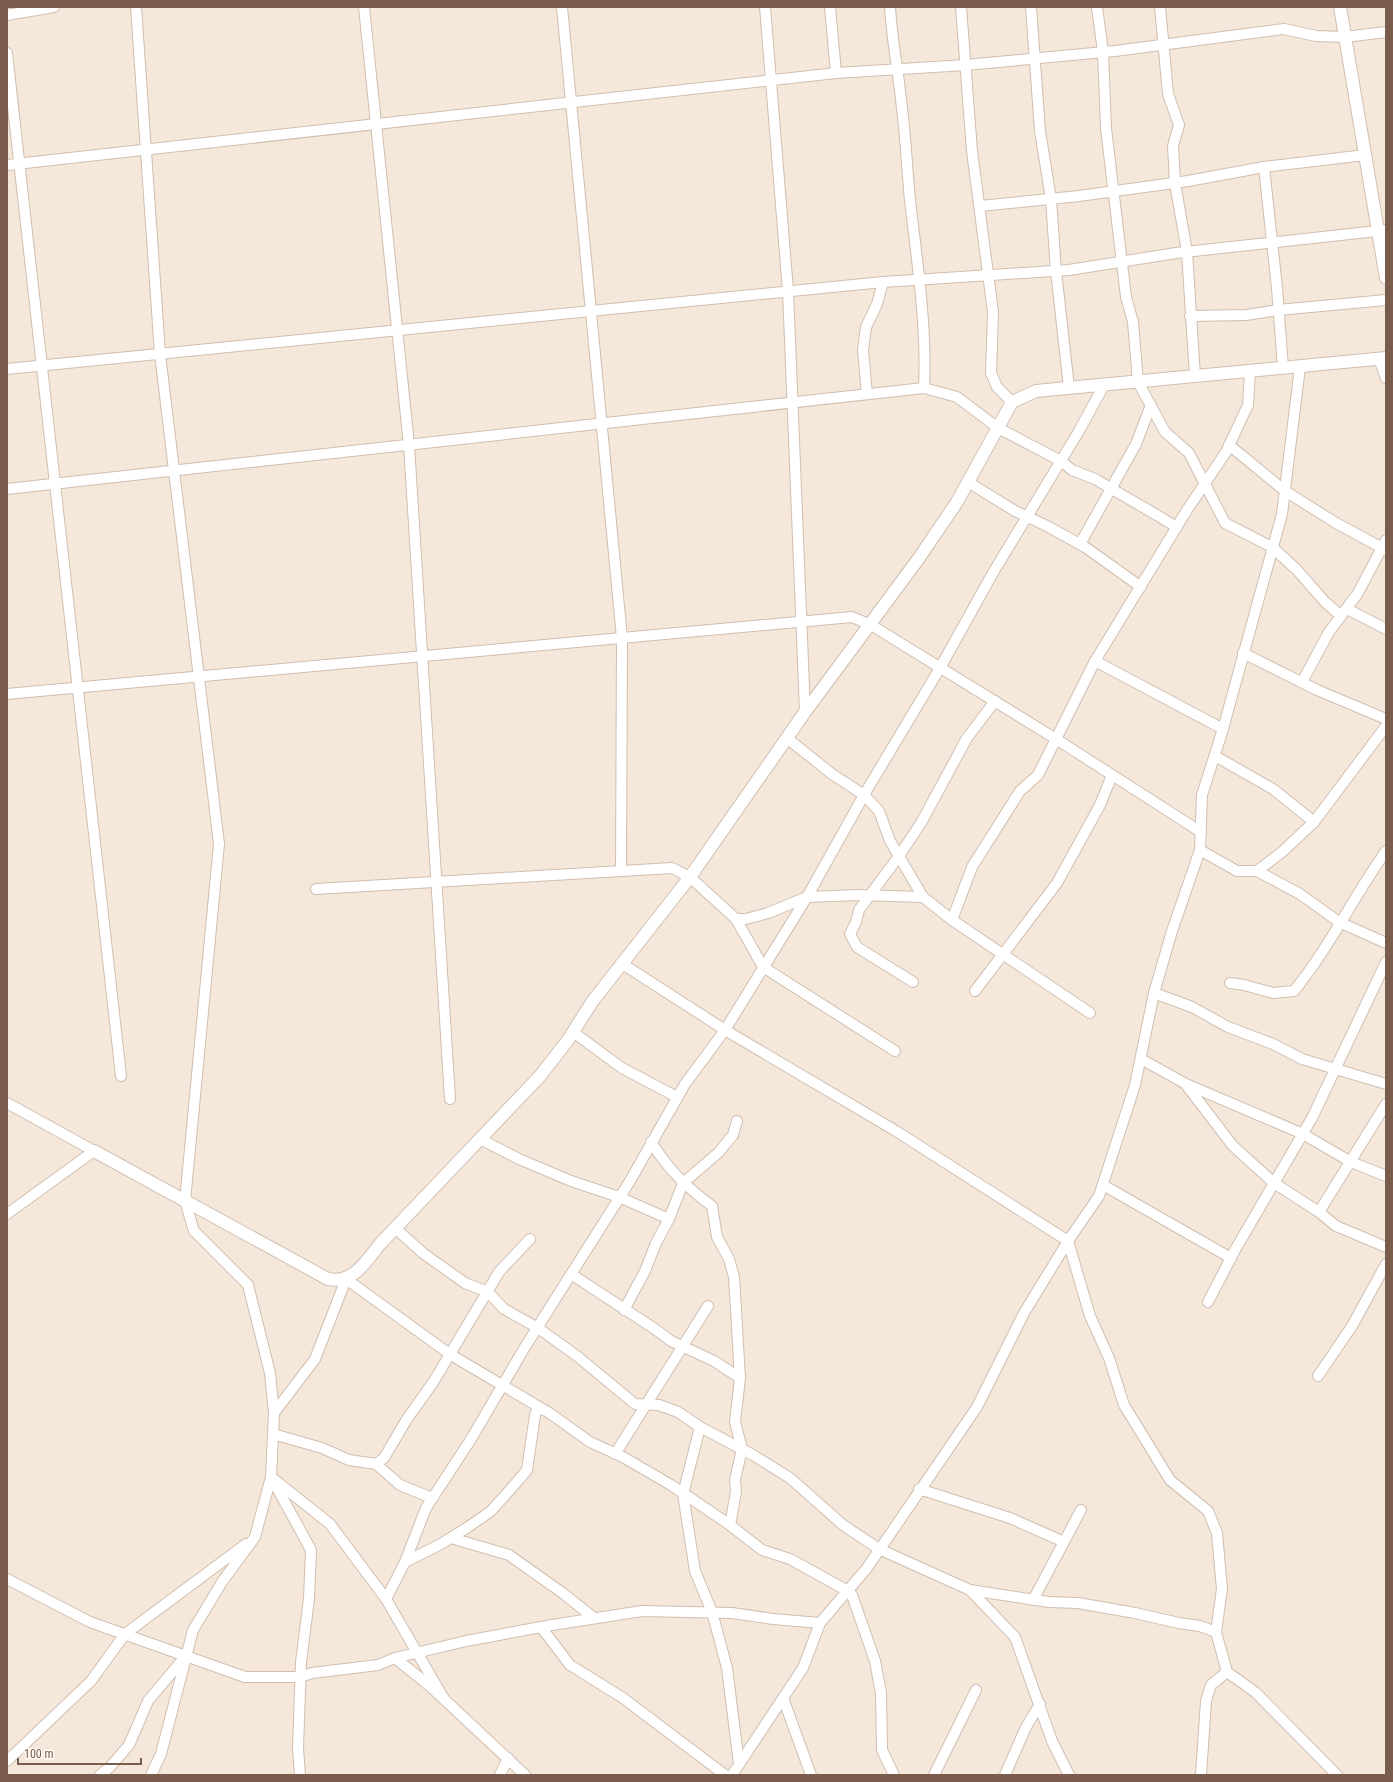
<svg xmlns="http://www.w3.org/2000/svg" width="1393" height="1782" font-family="'Roboto Condensed',sans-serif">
  <rect width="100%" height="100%" fill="#fdf6ec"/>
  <!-- residential -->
  <rect fill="#f5e8da" x="7" y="7" width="1379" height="1768"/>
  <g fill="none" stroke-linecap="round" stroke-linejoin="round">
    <defs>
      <g id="minor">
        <path d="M136 7 160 354 219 844 185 1201 194 1231 248 1285 270 1373 274 1413 271 1477 311 1550 309 1599 301 1662 298 1748 300 1775"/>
        <path d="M364 7 409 445 450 1099"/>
        <path d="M562 7 622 638 621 871"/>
        <path d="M765 7 788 291 805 712"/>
        <path d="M830 7 836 73"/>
        <path d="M890 7C892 42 899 75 902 109 906 140 907 170 910 200 917 262 927 325 924 388"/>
        <path d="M961 7 972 151 993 312 991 373 997 387 1012 402"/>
        <path d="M1031 7 1040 131 1051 199 1056 271 1069 388"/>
        <path d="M1097 7 1103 52 1106 128 1126 297 1133 322 1138 382 1165 432 1189 453 1225 523 1272 547 1297 570 1325 602 1341 616"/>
        <path d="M1160 7 1168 94 1179 125 1173 146 1175 183 1187 252 1195 376"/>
        <path d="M7 15 54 7"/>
        <path d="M7 53 121 1076"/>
        <path d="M7 165 836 73 966 65 1115 51 1284 29 1316 36 1345 37 1386 32"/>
        <path d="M1264 167 1277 288 1283 368"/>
        <path d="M980 206 1079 196 1188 181 1264 167 1365 155"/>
        <path d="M1190 316 1246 315 1278 310 1386 300"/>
        <path d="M1379 359 1386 378"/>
        <path d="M7 369 883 282 1069 270 1176 253 1386 230"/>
        <path d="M867 394 863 350 866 327 877 304 883 282"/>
        <path d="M1229 445 1285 491 1336 523 1386 550"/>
        <path d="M968 482 1015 511 1047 526 1085 547 1141 587"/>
        <path d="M7 489 924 388 957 397 998 428 1061 461 1072 470 1095 479 1177 527"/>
        <path d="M1080 544 1136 444 1151 405"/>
        <path d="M1347 609 1386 629"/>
        <path d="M1243 653 1317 690 1386 719"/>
        <path d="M1095 661 1223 729"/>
        <path d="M1302 682 1329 632 1358 593 1386 540"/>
        <path d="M7 694 852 617 871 625 1056 739 1201 832"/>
        <path d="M788 739 832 774 864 795 879 811 890 841 923 897 952 920 1090 1013"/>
        <path d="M1215 756 1273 789 1314 822"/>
        <path d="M1200 850 1237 871H1257L1282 852 1314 822 1386 726"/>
        <path d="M1257 871 1300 894 1339 922 1386 943"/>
        <path d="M316 889 672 868 690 877 736 919 763 967 895 1051"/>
        <path d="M736 919H746L768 913 807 897 858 895 923 897"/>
        <path d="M952 920 972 867 1020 791 1038 775 1095 661 1187 510 1226 452 1248 405 1250 371"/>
        <path d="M621 963 725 1030 896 1131 1068 1241 1090 1316 1109 1358 1124 1405 1170 1480 1208 1511 1217 1533 1222 1589 1216 1632 1227 1672 1255 1692 1337 1775"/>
        <path d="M913 982 857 947 850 934 856 922 859 910 899 856 921 823 967 738 995 701"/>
        <path d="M1230 983 1244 985 1273 993 1294 991C1329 948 1354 896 1386 851"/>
        <path d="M975 991 1057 883 1100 805 1112 775"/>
        <path d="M1154 993 1192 1007 1228 1027 1273 1044 1302 1059 1386 1084"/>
        <path d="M573 1032 622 1068 677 1097"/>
        <path d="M1141 1059 1186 1084 1303 1134 1351 1162 1386 1176"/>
        <path d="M1187 1086 1233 1146 1274 1183 1319 1212 1336 1226 1386 1247"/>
        <path d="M7 1103 94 1151 7 1214"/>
        <path d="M480 1139 519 1159 571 1181 619 1197 669 1219"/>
        <path d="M651 1142C669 1170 686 1187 712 1206L717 1237 729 1259 734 1277 740 1378 735 1422 742 1449 735 1480 736 1492 730 1525"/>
        <path d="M1103 1185 1231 1258"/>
        <path d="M1319 1212 1386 1104"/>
        <path d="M395 1228 424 1254 465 1283 488 1292 504 1309 538 1328 577 1356 635 1404 659 1405 678 1412 700 1427 753 1455 790 1478 843 1525 879 1549 970 1590 1015 1637 1052 1741 1069 1775"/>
        <path d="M571 1274 655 1329 671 1341 714 1361 740 1378"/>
        <path d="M1208 1302 1235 1250 1312 1118 1386 962"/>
        <path d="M624 1310 645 1271 656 1243 669 1219 683 1183 718 1153 733 1135 737 1121"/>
        <path d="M1318 1376 1352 1326 1386 1264"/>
        <path d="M274 1413 315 1359 346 1279 451 1355 551 1414 590 1442 623 1457 671 1485 730 1525 762 1550 790 1559 848 1591 852 1595 875 1661 881 1693 882 1750 894 1775"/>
        <path d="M700 1427 683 1494 695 1571 712 1612 727 1668 739 1764"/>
        <path d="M273 1434 322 1448 349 1460 376 1464 400 1485 432 1498"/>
        <path d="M615 1454 708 1306"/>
        <path d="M376 1464 384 1458 407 1419 434 1381 499 1272 530 1239"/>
        <path d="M919 1489 1010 1518 1064 1542"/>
        <path d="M451 1538 509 1555 564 1594 594 1618"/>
        <path d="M405 1562 441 1544 468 1527 491 1511 509 1491 527 1470 535 1415 538 1407"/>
        <path d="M7 1579 90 1622 245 1677H300L312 1673 378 1665 395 1658 466 1641 552 1625 642 1611 732 1613 773 1619 820 1623"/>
        <path d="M970 1590 1049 1602 1078 1603 1135 1613 1179 1623 1200 1626 1216 1632"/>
        <path d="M386 1599 405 1562 426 1508 471 1439 525 1347 630 1181 685 1084 725 1030 807 897 864 795 940 668 994 571 1079 431 1104 385"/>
        <path d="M1033 1600 1081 1510"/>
        <path d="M541 1627 570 1665 623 1698 725 1775"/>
        <path d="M395 1658 431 1687 525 1775"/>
        <path d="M783 1698 811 1775"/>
        <path d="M7 1761 91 1681 125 1634 246 1544"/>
        <path d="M100 1775 110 1767 129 1745 148 1701 184 1658"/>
        <path d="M151 1775 161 1754 193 1630 222 1582 255 1537 271 1477 330 1524 386 1599 444 1699"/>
        <path d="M500 1775 508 1758"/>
        <path d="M732 1775 803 1668 820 1623 867 1568 977 1407 1024 1313 1068 1241 1099 1196 1135 1085 1154 993 1172 931 1200 850 1202 795 1223 729 1282 514 1300 367"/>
        <path d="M934 1775 976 1690"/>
        <path d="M1005 1775 1026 1727 1040 1704"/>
        <path d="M1201 1775 1206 1701 1211 1685 1227 1672"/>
      </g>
      <g id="tertiary">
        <path d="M1340 7 1386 278"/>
        <path d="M94 1151 328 1279C354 1284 366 1261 380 1244L540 1076 568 1040 592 1002 690 877 805 712 919 558 957 502 1012 402 1036 391 1386 358"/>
      </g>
    </defs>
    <!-- minor casing -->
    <use href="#minor" stroke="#d1beb0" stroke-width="12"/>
    <!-- tertiary casing -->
    <use href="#tertiary" stroke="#d1beb0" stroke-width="14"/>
    <!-- minor -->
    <use href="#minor" stroke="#fff" stroke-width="10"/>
    <!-- tertiary -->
    <use href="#tertiary" stroke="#fff" stroke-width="12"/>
  </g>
  <!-- border -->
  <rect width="1393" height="1782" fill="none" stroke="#7a5c4d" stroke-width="16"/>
  <!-- scale -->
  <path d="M18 1758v6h123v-6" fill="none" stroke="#7a5c4d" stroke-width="2"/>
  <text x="24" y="1758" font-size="12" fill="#7a5c4d" stroke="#fffaf3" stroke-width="3" paint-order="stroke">100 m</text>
</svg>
